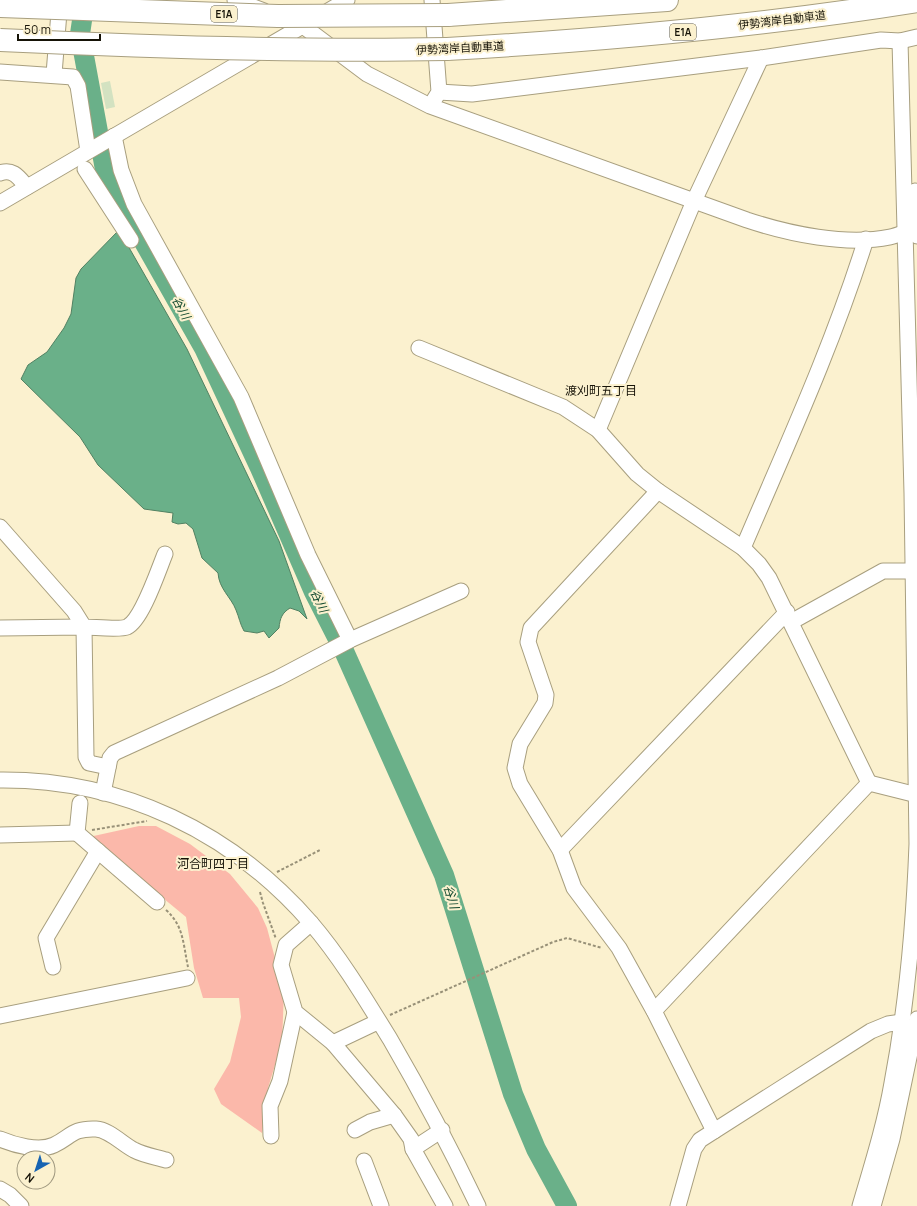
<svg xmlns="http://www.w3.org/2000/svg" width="917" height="1206" font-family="Manrope,'Noto Sans JP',sans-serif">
  <rect width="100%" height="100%" fill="#fbf1cf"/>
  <!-- green -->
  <path fill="#fbb8aa" d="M139 826H156L190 844 230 874 258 908 267 928 284 992 282 1042 268 1088 262 1133 221 1104 214 1089 230 1062 241 1017 239 998H203L194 968 186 917 89 837Z"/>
  <!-- water -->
  <path fill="#6ab089" stroke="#518162" d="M119 230 187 349 279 541 307 619 299 611 290 608C282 613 280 618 279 628L269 638 264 631 257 633 244 631C240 624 239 617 236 610 231 597 219 589 218 573L202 558 193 529 186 523 178 524 172 522 173 513 144 509 98 465 80 437 21 379 28 365 47 352 64 328 71 314 76 278 81 269Z"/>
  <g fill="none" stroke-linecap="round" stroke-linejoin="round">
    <!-- river -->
    <path stroke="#6ab089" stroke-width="20" d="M85 0 80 34 106 175 204 348 260 468 314 592 344 651 444 875 513 1094 536 1149 567 1206"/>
  </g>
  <!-- building -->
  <path fill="#d3e2c1" d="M110 81 115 107 106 109 101 83Z"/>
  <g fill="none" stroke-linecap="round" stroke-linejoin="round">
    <defs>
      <g id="minor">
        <path d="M235 0 264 11"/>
        <path d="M432 0 439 92 434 100"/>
        <path d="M284 19 303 26 367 74 430 106 747 220C789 234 846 246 890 237 899 235 908 231 917 229"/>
        <path d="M0 72 73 77 78 86 88 151"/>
        <path d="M54 74 60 0"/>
        <path d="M439 92 472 94 761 58 881 40 900 41 917 37"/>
        <path d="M114 136 121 170 134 204 241 397 308 555 350 640"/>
        <path d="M85 169 131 240"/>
        <path d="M0 173C13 168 19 178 27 187"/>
        <path d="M915 191 917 236"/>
        <path d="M0 203 347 0"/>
        <path d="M419 348 563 407 598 430 637 474 658 491 743 548 759 564 769 578 869 783"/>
        <path d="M598 430 694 201 761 58"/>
        <path d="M658 491 531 628 528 642 546 695 545 703 520 744 515 768 520 784 560 850 574 888 619 948 654 1011 714 1131"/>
        <path d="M0 527 74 611 84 627C94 627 120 630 127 627 142 620 158 571 165 554"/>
        <path d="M743 548C786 447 833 345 866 239"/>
        <path d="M791 622 883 571H913"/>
        <path d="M0 628 84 627 86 757 89 763 108 767"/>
        <path d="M0 780C122 779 232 832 311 923 341 958 366 1000 390 1039 422 1094 451 1149 478 1206"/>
        <path d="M869 783 917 795"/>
        <path d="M103 793 110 758 114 753 278 678 350 640 461 591"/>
        <path d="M80 803 77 833 157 902"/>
        <path d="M0 835 77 833"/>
        <path d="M560 850 787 612"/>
        <path d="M311 923 286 945 281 965 295 1012 333 1043 394 1115 411 1139 413 1149 445 1206"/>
        <path d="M53 967 46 938 98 851"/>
        <path d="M654 1011 869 783"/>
        <path d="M0 1016 187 978"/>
        <path d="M333 1043 373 1024"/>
        <path d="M355 1130 370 1122 394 1115"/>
        <path d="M271 1136 270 1106 280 1081 295 1012"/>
        <path d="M0 1139C14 1145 39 1152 54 1145 71 1137 72 1128 96 1129 110 1130 122 1144 134 1150 143 1155 156 1157 166 1160"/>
        <path d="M413 1149 442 1130"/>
        <path d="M364 1161 381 1206"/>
        <path d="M0 1189 10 1195 21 1206"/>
        <path d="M678 1206 694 1149 700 1140 871 1031 888 1024 902 1022"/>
        <path d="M860 1206C872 1165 885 1124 892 1083 907 1004 914 924 917 844L912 493 900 41"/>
        <path d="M873 1206 892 1139 917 1019"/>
      </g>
      <g id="highway">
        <path d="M448 15 667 0"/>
        <path d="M447 49C605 40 761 26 917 1"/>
      </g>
    </defs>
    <!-- minor casing -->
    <use href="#minor" stroke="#a89f7f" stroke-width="17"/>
    <!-- highway casing -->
    <use href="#highway" stroke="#a89f7f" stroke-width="24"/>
    <!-- path -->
    <g stroke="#989178" stroke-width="2" stroke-dasharray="3 2" stroke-linecap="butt">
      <path d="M92 830 147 821"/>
      <path d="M277 872 320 850"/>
      <path d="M260 892 263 903 276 939"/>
      <path d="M166 910C184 926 183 944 188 967"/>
      <path d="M390 1015 553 942 567 938 602 948"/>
    </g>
    <!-- minor -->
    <use href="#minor" stroke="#fff" stroke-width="15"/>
    <!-- highway -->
    <use href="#highway" stroke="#fff" stroke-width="22"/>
    <defs>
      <g id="highway-bridge">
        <path d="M0 6 278 16 448 15"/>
        <path d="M0 40C149 47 298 52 447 49"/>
      </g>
    </defs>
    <!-- highway-bridge casing -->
    <use href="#highway-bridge" stroke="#a89f7f" stroke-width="24" stroke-linecap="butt"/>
    <!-- highway-bridge -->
    <use href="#highway-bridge" stroke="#fff" stroke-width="22"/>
  </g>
  <g text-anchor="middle" stroke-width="4" stroke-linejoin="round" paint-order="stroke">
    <!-- shield labels -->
    <g fill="#fbf1cf" stroke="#5b5643" stroke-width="1">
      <rect x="211" y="6" width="26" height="16" rx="3"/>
      <rect x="670" y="24" width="26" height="16" rx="3"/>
    </g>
    <g font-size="10" font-weight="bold" fill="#161307">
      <text x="224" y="18">E1A</text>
      <text x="683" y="36">E1A</text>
    </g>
    <!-- street labels -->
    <g font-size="11" fill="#161307" stroke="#fbf1cf">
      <text transform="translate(782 20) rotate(-7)" y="4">伊勢湾岸自動車道</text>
      <text transform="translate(460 48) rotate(-3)" y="4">伊勢湾岸自動車道</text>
    </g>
    <!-- water labels -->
    <g font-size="12" font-style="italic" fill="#0f472d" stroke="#fbf1cf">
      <text transform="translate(181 308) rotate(61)" y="4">谷川</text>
      <text transform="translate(319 601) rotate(64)" y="4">谷川</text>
      <text transform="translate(451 897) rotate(73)" y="4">谷川</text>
    </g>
    <!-- neighbourhood labels -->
    <g font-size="12" fill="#161307" stroke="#fbf1cf">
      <text x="601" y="395">渡刈町五丁目</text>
      <text x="213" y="868">河合町四丁目</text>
    </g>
  </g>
  <!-- north arrow -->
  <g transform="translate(36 1170) rotate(219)"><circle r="19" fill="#fbf1cf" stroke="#9f987f"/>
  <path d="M0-3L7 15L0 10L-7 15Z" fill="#1663b2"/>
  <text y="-6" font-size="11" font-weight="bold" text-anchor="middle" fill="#161307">N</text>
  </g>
  <!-- scale -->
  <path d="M18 34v6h82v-6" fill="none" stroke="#161307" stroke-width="2"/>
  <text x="24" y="34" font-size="12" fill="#161307" stroke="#fbf1cf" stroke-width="3" paint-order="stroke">50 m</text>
</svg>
